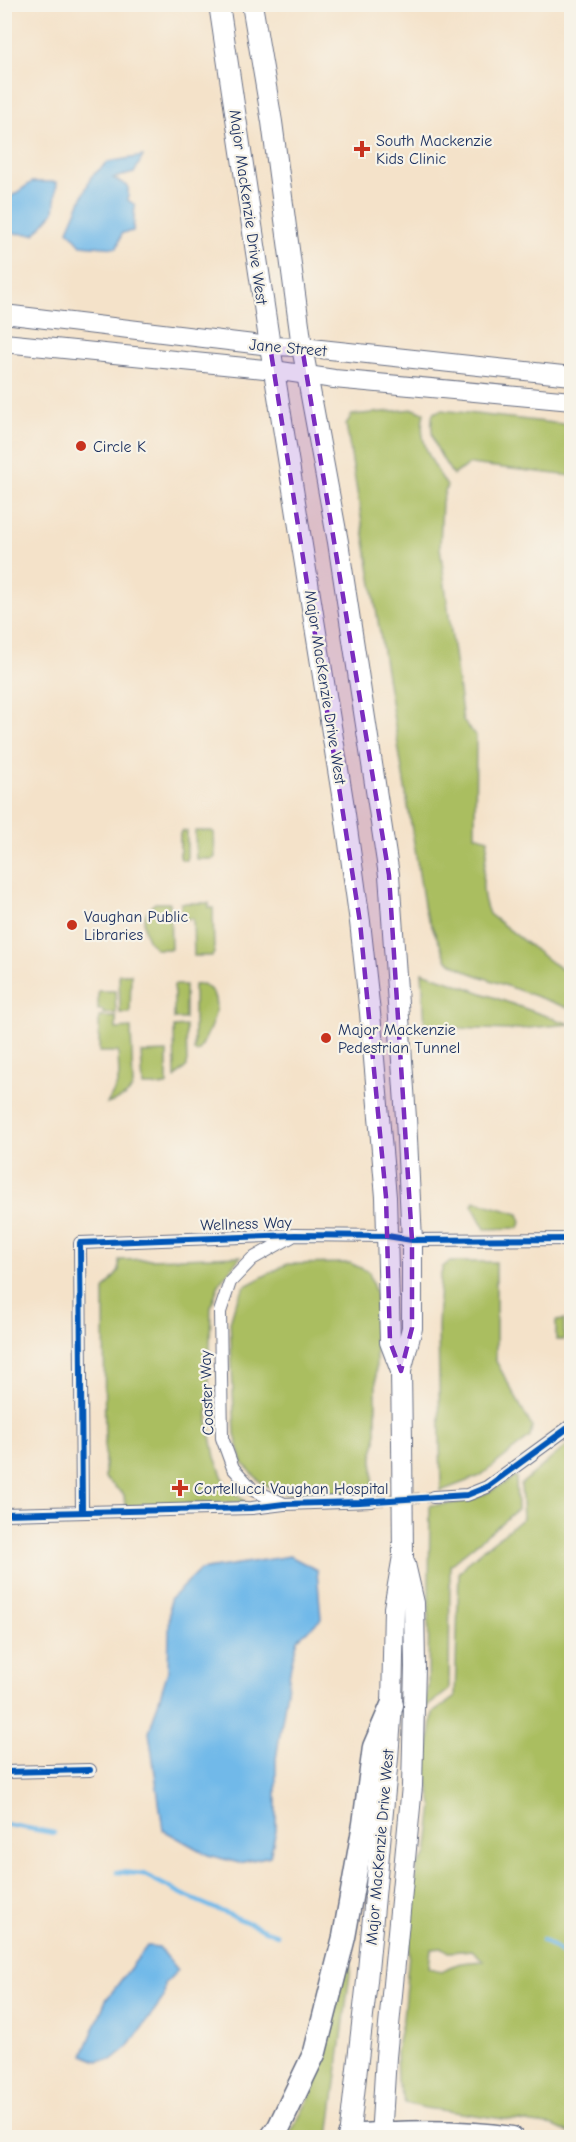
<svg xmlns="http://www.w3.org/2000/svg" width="576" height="2142" font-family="'Comic Neue',sans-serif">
  <rect width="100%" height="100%" fill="#f7f3e8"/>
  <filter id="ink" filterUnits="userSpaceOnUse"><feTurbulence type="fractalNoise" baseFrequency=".0167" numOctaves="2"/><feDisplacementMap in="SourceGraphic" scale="12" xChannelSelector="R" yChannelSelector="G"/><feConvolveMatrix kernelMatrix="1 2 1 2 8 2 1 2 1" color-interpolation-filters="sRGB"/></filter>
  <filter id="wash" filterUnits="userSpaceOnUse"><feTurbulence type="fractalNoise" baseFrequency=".008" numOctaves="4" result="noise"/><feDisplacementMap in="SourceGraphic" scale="24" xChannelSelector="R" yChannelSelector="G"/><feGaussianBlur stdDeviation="1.35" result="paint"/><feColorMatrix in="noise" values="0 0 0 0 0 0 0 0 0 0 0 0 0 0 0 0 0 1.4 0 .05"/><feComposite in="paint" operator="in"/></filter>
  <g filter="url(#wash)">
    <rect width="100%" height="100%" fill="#f4e2c9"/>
    <!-- green -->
    <g fill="#aabe61" stroke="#627660" stroke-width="1.5" fill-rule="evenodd">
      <path d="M414 409 424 413C417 441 432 463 447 486L442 501 440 547 463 721 476 736 475 835 488 839C486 868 477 886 489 914L552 963 571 975V1009L468 972 447 960 425 911 346 424 352 415Z"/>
      <path d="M441 410 571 425V476L470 464 453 475C440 455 427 438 433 413Z"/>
      <path d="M182 831H187V860H182L180 857V834Z"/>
      <path d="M195 831H212L214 833 215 857 213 859H196Z"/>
      <path d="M155 903H170L171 949H156C142 936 138 916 155 903Z"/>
      <path d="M181 903H209V908H213L214 953 212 956H194L193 919 181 918Z"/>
      <path d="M422 972C471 988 520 1008 570 1024L509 1030 425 1027Z"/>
      <path d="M119 974H131L130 1013H120Z"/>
      <path d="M203 984C229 999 209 1031 199 1051L196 1052 194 1051V985Z"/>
      <rect x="174" y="985" width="11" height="34"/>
      <path d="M98 991H115L116 1013 103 1014V1010H98Z"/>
      <path d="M99 1017H116V1029L131 1028 133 1086C129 1097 118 1100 107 1104L116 1087 119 1076 118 1052H99Z"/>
      <path d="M186 1026 187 1066 175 1078 174 1027Z"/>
      <path d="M167 1052V1084L166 1086H143L141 1053Z"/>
      <path d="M474 1201 519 1214 521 1222 519 1228 485 1229 472 1205Z"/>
      <path d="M241 1256 219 1283 211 1307 208 1420 215 1457 226 1486 246 1502 125 1506 124 1495 105 1478 104 1290 119 1271V1260Z"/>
      <path d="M449 1262H496V1361L532 1427 530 1437 480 1476 441 1491 438 1328 440 1278 443 1267Z"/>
      <path d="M350 1263 369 1272 376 1295V1442L373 1452V1494L285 1493 262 1484 243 1463 235 1435 230 1322 235 1305 245 1286 287 1264Z"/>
      <path d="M564 1320V1340H556V1321Z"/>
      <path d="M571 1442V2134L554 2126 425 2108 405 2103 397 2081 396 2051 403 2018 417 1866 427 1855 433 1805 428 1784 426 1767 433 1713 455 1697 459 1573 470 1560 523 1518 521 1484ZM443 1948 449 1952 472 1950 484 1961C468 1962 455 1962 441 1972L429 1967 431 1949Z"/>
      <path d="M516 1476 517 1510 450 1565 449 1690 424 1709 428 1686 430 1505C467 1505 485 1496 516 1476Z"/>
      <path d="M346 1965 351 1966 329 2137 288 2138 312 2093 328 2043Z"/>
    </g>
    <!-- water -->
    <g fill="#71b9e9" stroke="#4674a4" stroke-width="1.5">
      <path d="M143 156 134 173 113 178 128 186V200L135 205 133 231 122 233 117 248 81 245 68 230 91 177 108 162Z"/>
      <path d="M32 182H57L54 212 35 234 5 233V201Z"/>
      <path d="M290 1556 317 1570 321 1619 298 1639 291 1665 276 1759V1830L270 1856 239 1863 208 1855 163 1830 149 1732 168 1671 170 1599 200 1570Z"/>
      <path d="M147 1946 159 1947 178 1970 165 1983 164 1997 129 2046 112 2060 98 2061 83 2055 106 2000Z"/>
    </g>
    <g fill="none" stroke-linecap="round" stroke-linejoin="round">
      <!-- stream -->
      <g stroke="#71b9e9" stroke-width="4.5">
        <path d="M4 1824 54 1833"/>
        <path d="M117 1872 143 1874 188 1897 277 1935"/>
        <path d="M542 1940 572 1958"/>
      </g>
    </g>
  </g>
  <g filter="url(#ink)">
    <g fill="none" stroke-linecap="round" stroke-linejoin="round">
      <!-- street-tunnel -->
      <path stroke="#c9beb4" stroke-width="12" stroke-dasharray="12 6" stroke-linecap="butt" d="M372 1501 433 1497"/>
      <defs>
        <g id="street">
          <path d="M433 1497 467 1495 487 1487 572 1425"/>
          <path d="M282 1503 253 1490 233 1468 222 1438 220 1312 230 1282 252 1259 291 1237"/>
          <path d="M82 1512 80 1243 295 1235 387 1236 412 1240 572 1239"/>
          <path d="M4 1514 252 1508 284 1504 372 1501"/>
          <path d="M4 1772 90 1770"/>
        </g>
        <g id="secondary">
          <path d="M4 314 270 346 302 347 572 376"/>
          <path d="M4 343 274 370 334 379 572 401"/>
        </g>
        <g id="primary">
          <path d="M219 4 270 346 344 807 360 922 370 1013 386 1197 390 1342 401 1371"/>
          <path d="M252 4 272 122 302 347 338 542 389 875 406 1118 412 1240V1328L401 1371 402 1442"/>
          <path d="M349 2138 367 1981 388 1758 392 1705 394 1608 403 1556"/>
          <path d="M381 2138 386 2057 412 1786 415 1667 414 1603 405 1564"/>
        </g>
        <g id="highway">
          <path d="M349 2136C403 2131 458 2130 512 2138"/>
          <path d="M271 2138 279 2127 315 2052 344 1937 364 1824 374 1747 392 1705"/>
        </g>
      </defs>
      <!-- street casing -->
      <use href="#street" stroke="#676e83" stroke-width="14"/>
      <!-- secondary casing -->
      <use href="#secondary" stroke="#676e83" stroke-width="20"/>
      <!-- primary casing -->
      <use href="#primary" stroke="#676e83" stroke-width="22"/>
      <!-- highway casing -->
      <use href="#highway" stroke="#676e83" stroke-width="25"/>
      <!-- street -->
      <use href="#street" stroke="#fff" stroke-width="12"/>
      <!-- secondary -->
      <use href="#secondary" stroke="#fff" stroke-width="18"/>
      <!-- primary -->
      <use href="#primary" stroke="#fff" stroke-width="20"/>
      <!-- highway -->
      <use href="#highway" stroke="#fff" stroke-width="22"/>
      <defs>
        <path id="primary-bridge" d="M402 1442 403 1556"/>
      </defs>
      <!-- primary-bridge casing -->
      <use href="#primary-bridge" stroke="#676e83" stroke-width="22" stroke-linecap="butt"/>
      <!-- primary-bridge -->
      <use href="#primary-bridge" stroke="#fff" stroke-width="20"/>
      <defs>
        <g id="cycleway">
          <path d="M82 1512 80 1243 295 1235 387 1236 412 1240 572 1239"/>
          <path d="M4 1514 252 1508 284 1504 360 1502 467 1495 487 1487 572 1425"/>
          <path d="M4 1772 90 1770"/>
        </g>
      </defs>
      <!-- cycleway casing -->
      <use href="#cycleway" stroke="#f7f3e8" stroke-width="10"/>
      <!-- cycleway -->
      <use href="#cycleway" stroke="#0057b8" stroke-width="6"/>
    </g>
  </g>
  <!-- marked area -->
  <path fill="#7b2cbf" fill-opacity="0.2" stroke="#7b2cbf" stroke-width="4.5" stroke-dasharray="12 8" stroke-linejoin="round" d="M270 346 302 347 389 875 412 1240V1328L401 1371 390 1342 386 1197 360 922Z"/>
  <!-- markers -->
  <g fill="#c8321e" stroke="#f7f3e8" stroke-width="2">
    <path d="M359 140h6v6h6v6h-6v6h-6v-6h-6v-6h6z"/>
    <circle cx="81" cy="446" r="6"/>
    <circle cx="72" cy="925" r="6"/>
    <circle cx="326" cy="1038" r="6"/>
    <path d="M177 1479h6v6h6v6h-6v6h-6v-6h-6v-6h6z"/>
  </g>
  <g text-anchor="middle" stroke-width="4.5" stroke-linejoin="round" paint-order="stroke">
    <!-- poi labels -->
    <g font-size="16" fill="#1b2f5e" stroke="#f7f3e8" text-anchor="start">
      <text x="376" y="146">South Mackenzie<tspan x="376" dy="18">Kids Clinic</tspan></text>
      <text x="93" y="452">Circle K</text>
      <text x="84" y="922">Vaughan Public<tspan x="84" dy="18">Libraries</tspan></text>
      <text x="338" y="1035">Major Mackenzie<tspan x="338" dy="18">Pedestrian Tunnel</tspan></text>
      <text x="194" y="1494">Cortellucci Vaughan Hospital</text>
    </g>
    <!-- street labels -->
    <g font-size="16" fill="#1b2f5e" stroke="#f7f3e8">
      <text transform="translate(249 207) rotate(82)" y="6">Major MacKenzie Drive West</text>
      <text transform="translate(288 347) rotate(5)" y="6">Jane Street</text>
      <text transform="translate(326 687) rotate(81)" y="6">Major MacKenzie Drive West</text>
      <text transform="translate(246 1223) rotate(-2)" y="6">Wellness Way</text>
      <text transform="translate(206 1393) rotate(-92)" y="6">Coaster Way</text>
      <text transform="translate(379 1847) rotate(-85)" y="6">Major MacKenzie Drive West</text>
    </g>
  </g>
  <!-- margin -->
  <rect width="576" height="2142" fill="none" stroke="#f7f3e8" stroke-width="24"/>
</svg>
